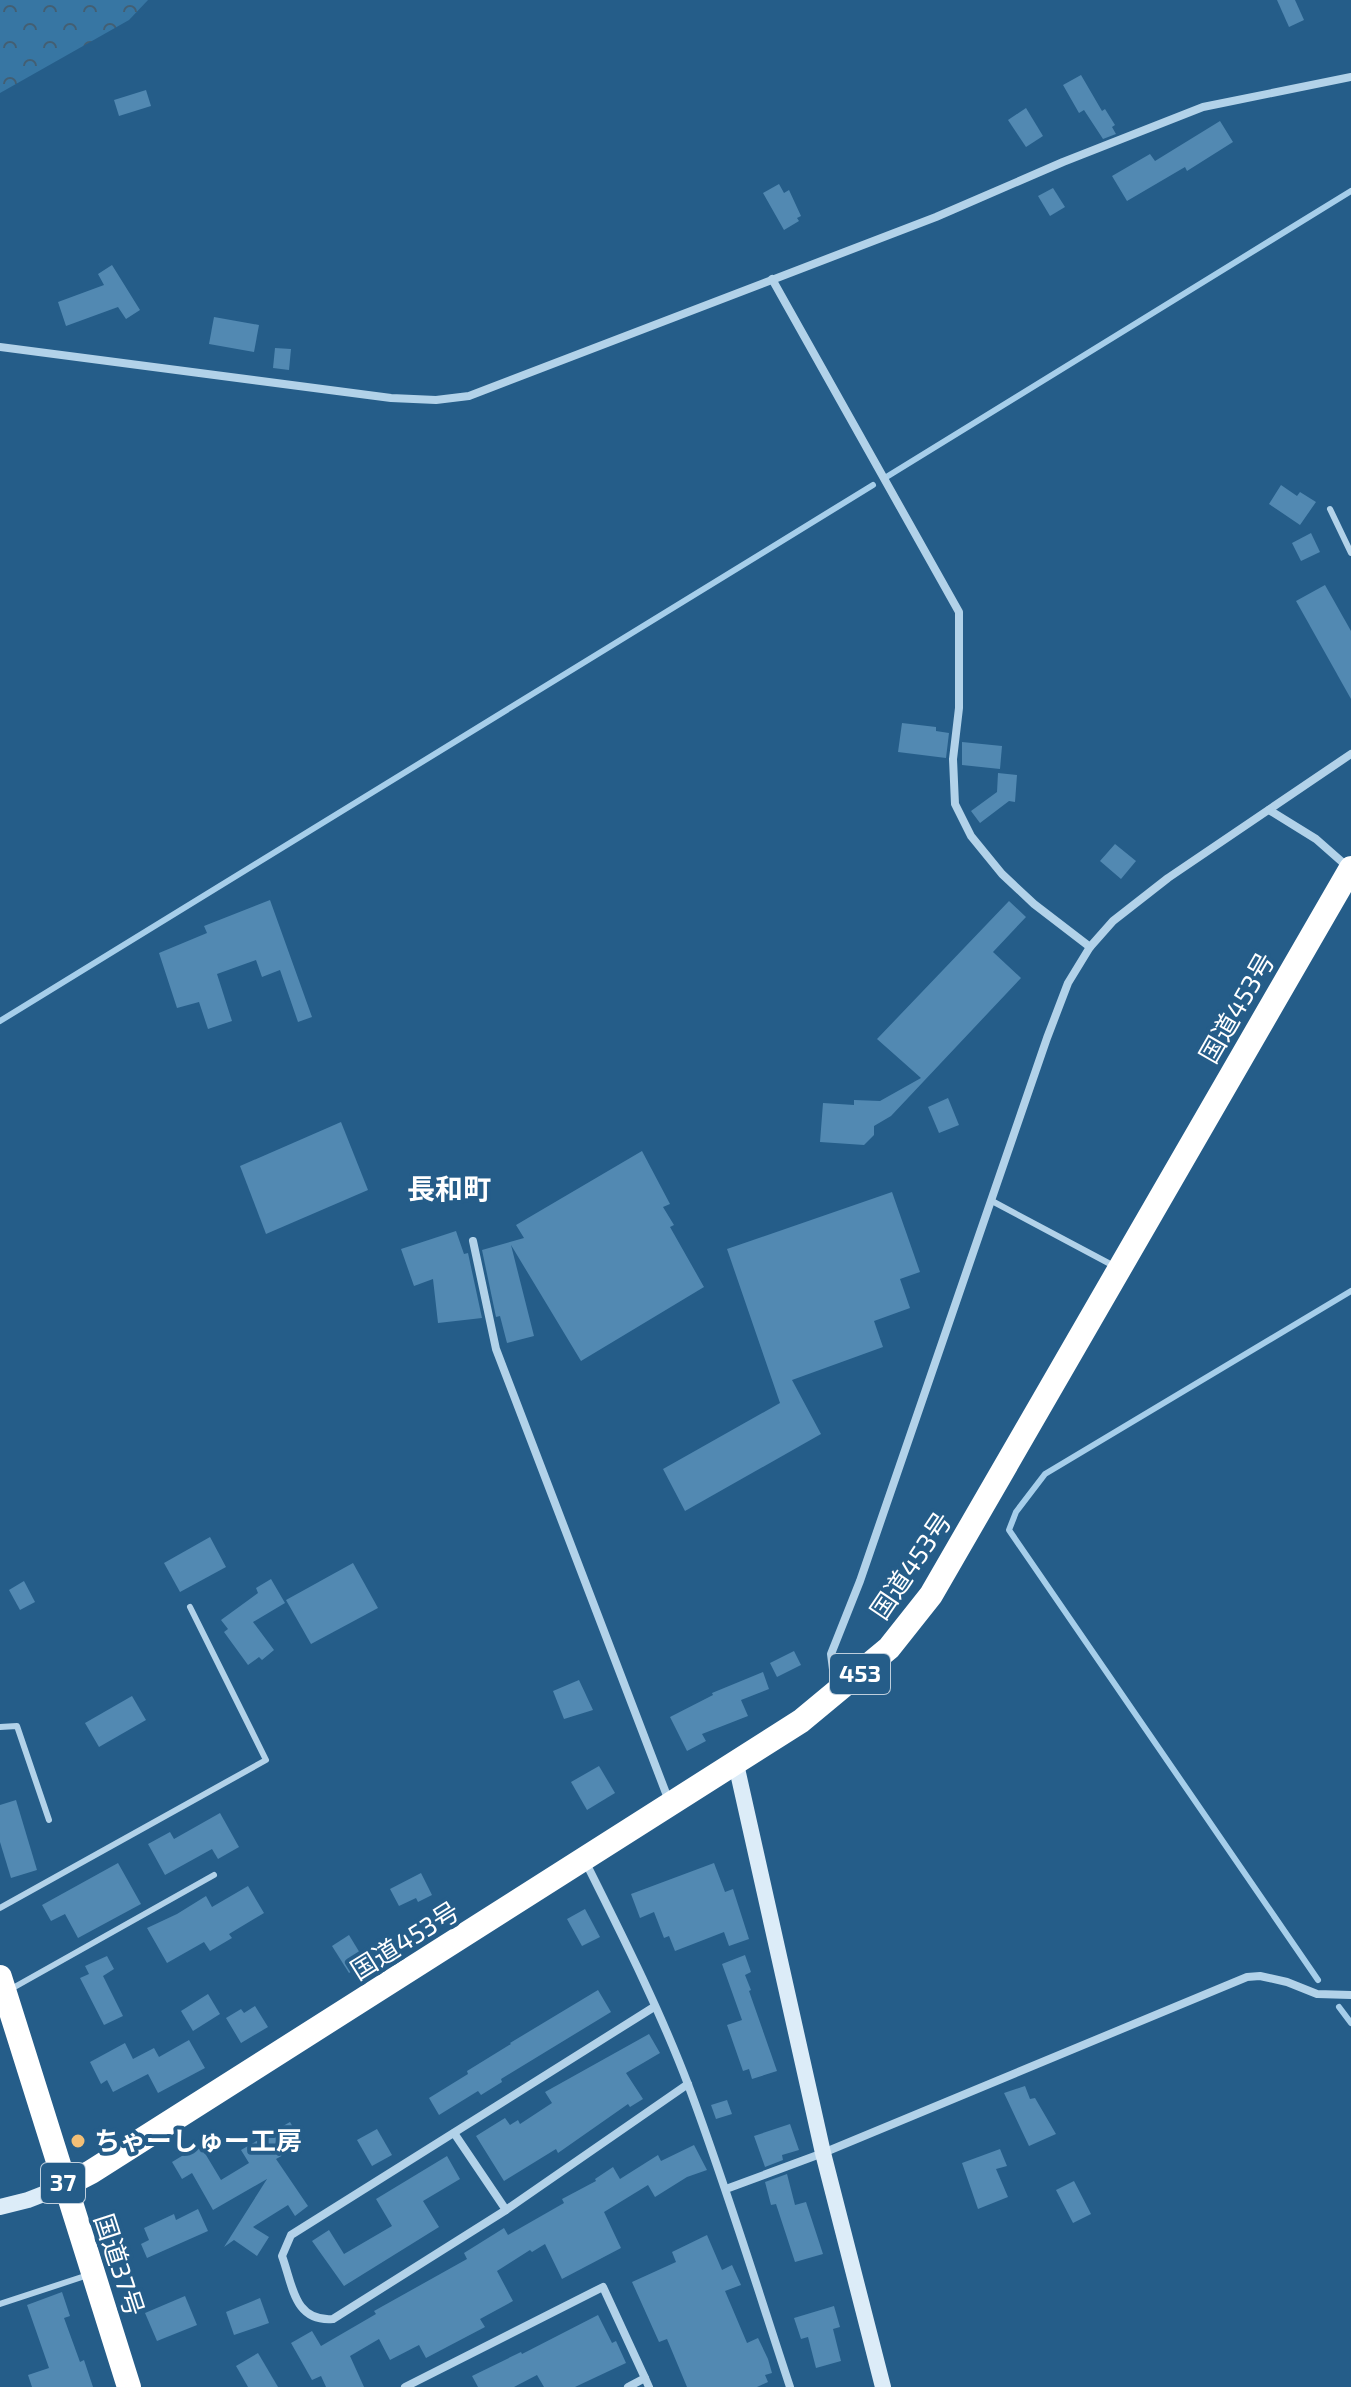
<svg xmlns="http://www.w3.org/2000/svg" width="1351" height="2387" font-family="'Exo 2','Noto Sans JP',sans-serif">
  <defs>
    <pattern id="forest-crowns" width="20" height="18" patternUnits="userSpaceOnUse" patternTransform="scale(2)"><rect width="20" height="18" fill="#3776a3"/><path d="M2 6a3 3 0 1 1 6 0M12 15a3 3 0 1 1 6 0" fill="none" stroke="#435f73"/></pattern>
  </defs>
  <rect width="100%" height="100%" fill="#255d89"/>
  <!-- forest -->
  <path fill="url(#forest-crowns)" d="M0 0H148L129 20 0 93Z"/>
  <g fill="none" stroke-linecap="round" stroke-linejoin="round">
    <!-- stream -->
    <g stroke="#a6ceea" stroke-width="6">
      <path d="M888 476 1351 191"/>
      <path d="M0 1021 873 485"/>
      <path d="M1318 1980 1009 1530 1016 1512 1045 1474 1351 1291"/>
      <path d="M1339 2007 1351 2023"/>
    </g>
  </g>
  <!-- building -->
  <g fill="#5289b2">
    <path d="M1277 0H1295L1304 20 1289 27Z"/>
    <path d="M1081 75 1102 111 1105 109 1115 125 1112 127 1116 134 1103 139 1084 110 1079 113 1063 85Z"/>
    <path d="M146 90 151 106 119 116 114 100Z"/>
    <path d="M1026 108 1043 136 1026 147 1008 120Z"/>
    <path d="M1220 121 1233 142 1187 171 1185 167 1127 201 1112 176 1150 154 1155 161Z"/>
    <path d="M779 184 784 193 789 190 801 216 797 218 799 221 784 230 763 193Z"/>
    <path d="M1053 188 1065 207 1050 216 1038 196Z"/>
    <path d="M112 265 140 310 126 319 118 307 66 326 58 302 104 285 98 274Z"/>
    <path d="M214 317 259 325 254 352 209 344Z"/>
    <path d="M275 348 291 349 289 370 273 368Z"/>
    <path d="M1281 485 1297 496 1300 492 1316 502 1300 525 1269 504Z"/>
    <path d="M1311 533 1320 552 1301 561 1292 543Z"/>
    <path d="M1325 585 1351 631V699L1296 601Z"/>
    <path d="M902 723 936 727V731L949 733 946 758 898 752Z"/>
    <path d="M962 742 1002 746 1000 769 962 765Z"/>
    <path d="M998 773 1017 775 1015 802 1009 801 980 823 971 811 997 792Z"/>
    <path d="M1115 844 1136 861 1121 879 1100 861Z"/>
    <path d="M270 900 312 1017 298 1022 280 970 262 977 256 960 217 974 232 1021 208 1029 199 1002 177 1008 159 953 207 933 204 926Z"/>
    <path d="M1009 901 1026 917 993 952 1021 978 891 1116 874 1126V1135L864 1145 820 1142 823 1103 854 1105V1100L880 1101 921 1078 877 1039Z"/>
    <path d="M948 1098 959 1125 939 1133 928 1107Z"/>
    <path d="M341 1122 368 1190 266 1234 240 1166Z"/>
    <path d="M642 1151 670 1204 663 1207 674 1225 670 1227 704 1287 581 1361 511 1245 534 1336 507 1343 500 1316 496 1317 482 1250 524 1238 516 1225Z"/>
    <path d="M892 1192 920 1272 900 1279 910 1308 874 1321 883 1347 792 1380 821 1434 685 1511 663 1469 780 1403 727 1249Z"/>
    <path d="M456 1231 464 1254 468 1253 482 1318 438 1323 433 1279 414 1286 401 1249Z"/>
    <path d="M210 1537 226 1567 180 1592 164 1563Z"/>
    <path d="M353 1563 378 1608 311 1644 286 1600Z"/>
    <path d="M271 1579 285 1603 253 1622 274 1650 262 1660 259 1657 248 1665 224 1632 228 1629 221 1620 258 1593 256 1588Z"/>
    <path d="M24 1581 35 1602 20 1610 9 1590Z"/>
    <path d="M794 1651 801 1665 777 1677 770 1663Z"/>
    <path d="M763 1672 769 1689 741 1700 748 1716 702 1734 706 1741 687 1751 670 1717 713 1695 712 1693Z"/>
    <path d="M579 1680 593 1710 564 1719 553 1691Z"/>
    <path d="M132 1696 146 1720 99 1747 85 1723Z"/>
    <path d="M599 1766 615 1793 587 1810 571 1782Z"/>
    <path d="M16 1800 37 1870 11 1878 0 1842V1805Z"/>
    <path d="M220 1813 239 1847 218 1859 212 1849 165 1875 148 1844 170 1832 174 1839Z"/>
    <path d="M118 1863 141 1904 78 1938 65 1914 51 1921 42 1905Z"/>
    <path d="M714 1863 725 1892 733 1889 749 1939 729 1946 724 1932 675 1951 669 1936 664 1938 654 1912 640 1918 631 1894Z"/>
    <path d="M421 1873 432 1895 418 1902 416 1898 399 1906 390 1889Z"/>
    <path d="M248 1886 264 1913 229 1934 232 1938 210 1951 204 1942 167 1963 147 1928 177 1914 206 1896 212 1907Z"/>
    <path d="M585 1909 600 1937 582 1946 567 1919Z"/>
    <path d="M349 1935 366 1963 349 1973 332 1946Z"/>
    <path d="M745 1955 751 1972 745 1975 751 1990 749 1991 777 2071 752 2079 749 2069 743 2071 727 2025 742 2020 722 1964Z"/>
    <path d="M107 1956 114 1969 103 1976 123 2016 104 2025 80 1978 89 1974 85 1966Z"/>
    <path d="M598 1990 611 2012 501 2079 502 2082 481 2095 478 2091 439 2115 429 2098 468 2074 467 2071 511 2044 510 2043Z"/>
    <path d="M208 1994 220 2014 193 2031 181 2011Z"/>
    <path d="M255 2006 268 2027 241 2043 226 2018 241 2009 244 2013Z"/>
    <path d="M649 2034 660 2053 626 2073 643 2099 630 2107 628 2104 558 2153 556 2149 504 2181 476 2136 505 2118 510 2125 518 2120 520 2124 552 2103 545 2092Z"/>
    <path d="M189 2040 205 2068 158 2093 148 2074 113 2092 107 2080 101 2084 90 2062 125 2043 133 2059 154 2048 159 2057Z"/>
    <path d="M1025 2086 1030 2099 1035 2098 1056 2134 1029 2146 1004 2093Z"/>
    <path d="M727 2100 732 2114 716 2119 711 2105Z"/>
    <path d="M290 2122 303 2144 276 2159 308 2206 295 2216 288 2205 253 2227 269 2237 257 2256 234 2240 224 2247 267 2179 213 2210 192 2173 182 2179 172 2162 200 2145 221 2180 249 2163 241 2150Z"/>
    <path d="M790 2124 799 2150 782 2155 783 2160 765 2167 754 2136Z"/>
    <path d="M377 2129 392 2155 372 2166 357 2140Z"/>
    <path d="M694 2145 707 2170 687 2177 655 2197 648 2185 604 2212 621 2248 562 2279 545 2244 532 2252 530 2250 497 2271 513 2301 480 2319 485 2327 426 2358 419 2345 390 2360 379 2339 350 2356 364 2387H326L321 2376 312 2380 291 2343 312 2331 321 2346 376 2314 374 2311 467 2259 464 2253 504 2228 508 2235 564 2203 562 2199 596 2181 595 2179 613 2167 620 2179 658 2155 661 2161Z"/>
    <path d="M1000 2149 1007 2166 996 2169 1008 2197 978 2209 962 2163Z"/>
    <path d="M447 2156 460 2179 423 2201 439 2227 344 2286 312 2241 329 2230 344 2254 392 2226 376 2199Z"/>
    <path d="M787 2174 795 2205 806 2202 823 2254 795 2262 776 2204 771 2205 765 2182Z"/>
    <path d="M1074 2181 1091 2214 1073 2223 1056 2190Z"/>
    <path d="M198 2209 208 2231 147 2258 141 2244 149 2240 144 2228 174 2214 176 2220Z"/>
    <path d="M707 2235 722 2270 732 2265 741 2285 725 2291 747 2343 758 2338 768 2359 772 2373 765 2375 768 2382 757 2387H687L667 2339 659 2342 632 2282 676 2262 672 2252Z"/>
    <path d="M62 2292 70 2316 64 2318 80 2362 84 2360 93 2387H32L28 2375 49 2368 27 2305Z"/>
    <path d="M185 2296 197 2325 157 2341 145 2313Z"/>
    <path d="M260 2298 269 2323 234 2335 226 2312Z"/>
    <path d="M834 2306 840 2327 833 2329 841 2361 816 2368 808 2337 801 2339 794 2318Z"/>
    <path d="M598 2315 612 2343 616 2341 626 2363 575 2387H544L537 2375 514 2387H478L472 2376 521 2352 522 2354Z"/>
    <path d="M258 2353 278 2387H248L236 2366Z"/>
  </g>
  <g fill="none" stroke-linecap="round" stroke-linejoin="round">
    <!-- lane -->
    <g stroke="#b2d2e9" stroke-width="6">
      <path d="M1330 509 1351 553"/>
      <path d="M992 1201 1114 1266"/>
      <path d="M0 1727 17 1726 49 1820"/>
      <path d="M0 1908 266 1760 190 1607"/>
      <path d="M11 1989 214 1875"/>
      <path d="M0 2304 88 2275"/>
    </g>
    <!-- street -->
    <g stroke="#b2d2e9" stroke-width="8">
      <path d="M772 279 959 612V708L953 759 955 804 971 836 1002 874 1034 904 1090 947"/>
      <path d="M0 347 391 398 436 400 469 396 936 217 1063 162 1203 107 1351 77"/>
      <path d="M1269 810 1316 839 1349 868"/>
      <path d="M473 1241 496 1349 669 1801"/>
      <path d="M835 1685 831 1654 860 1581 1047 1038 1068 983 1090 947 1113 921 1168 878 1351 754"/>
      <path d="M585 1861C622 1935 660 2010 689 2087 726 2186 757 2287 790 2387"/>
      <path d="M654 2007 291 2235 282 2256C293 2286 294 2322 333 2319L506 2210 688 2084"/>
      <path d="M454 2133 506 2210"/>
      <path d="M726 2189 823 2153 1247 1977 1260 1976 1287 1982 1317 1994 1351 1995"/>
      <path d="M405 2387 603 2287 645 2378"/>
      <path d="M628 2387 645 2378 649 2387"/>
    </g>
    <!-- secondary -->
    <g stroke="#dcecf8" stroke-width="16">
      <path d="M736 1764 823 2153 883 2387"/>
      <path d="M0 2207 28 2200 64 2186"/>
    </g>
    <!-- highway -->
    <g stroke="#fff" stroke-width="24">
      <path d="M0 1977 129 2387"/>
      <path d="M64 2186 91 2172 801 1721 889 1648 931 1595 1351 868"/>
    </g>
  </g>
  <!-- markers -->
  <circle fill="#f3bf76" stroke="#255d89" stroke-width="3" cx="78" cy="2141" r="8"/>
  <g text-anchor="middle" stroke-width="8" stroke-linejoin="round" paint-order="stroke">
    <!-- shield labels -->
    <g fill="#255d89" stroke="#becedc" stroke-width="2">
      <rect x="830" y="1654" width="60" height="40" rx="6"/>
      <rect x="41" y="2163" width="44" height="40" rx="6"/>
    </g>
    <g font-size="24" font-weight="bold" fill="#fff">
      <text x="860" y="1682">453</text>
      <text x="63" y="2191">37</text>
    </g>
    <!-- street labels -->
    <g font-size="26" fill="#fff" stroke="#255d89">
      <text transform="translate(1237 1008) rotate(-60)" y="9">国道453号</text>
      <text transform="translate(911 1566) rotate(-56)" y="9">国道453号</text>
      <text transform="translate(405 1941) rotate(-32)" y="9">国道453号</text>
      <text transform="translate(119 2265) rotate(72)" y="9">国道37号</text>
    </g>
    <!-- poi labels -->
    <g font-size="26" font-weight="bold" fill="#fff" stroke="#255d89" text-anchor="start">
      <text x="94" y="2150">ちゃーしゅー工房</text>
    </g>
    <!-- neighbourhood labels -->
    <g font-size="28" font-weight="bold" fill="#fff" stroke="#255d89">
      <text x="449" y="1199">長和町</text>
    </g>
  </g>
</svg>
